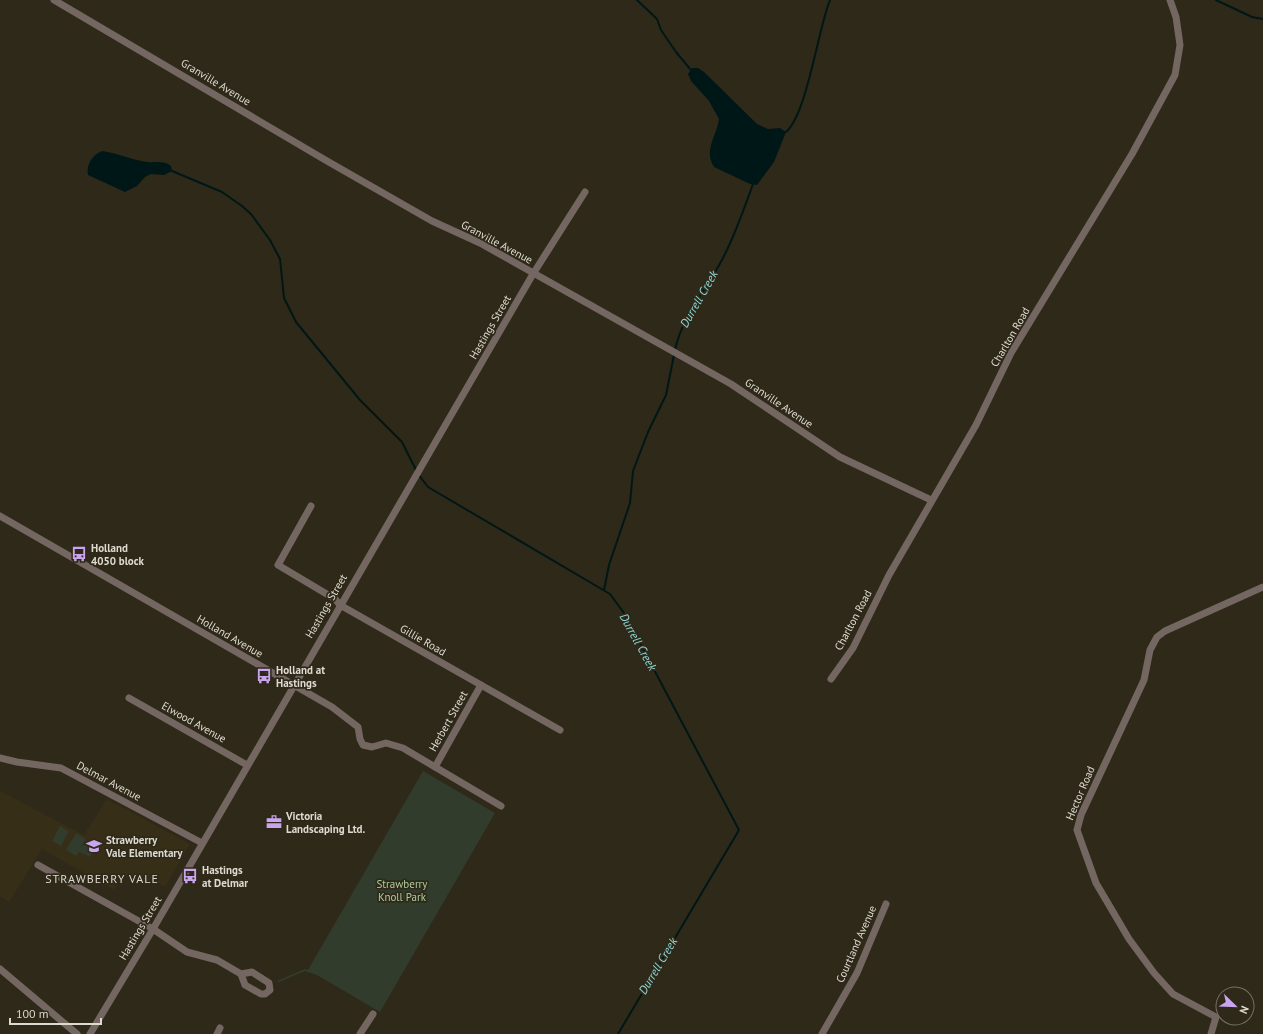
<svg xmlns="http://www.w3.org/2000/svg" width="1263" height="1034" font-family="'PT Sans',sans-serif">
  <rect width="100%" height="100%" fill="#2f2919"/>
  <!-- built -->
  <path fill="#362e17" d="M0 791 84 835 107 799 190 844 165 887 156 882 146 884 122 875 114 890 42 849 9 902 0 896Z"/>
  <!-- green -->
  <g fill="#313c2c">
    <path d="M423 771 495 813 380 1012 317 975 305 971 279 982 277 981 305 969 308 970Z"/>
    <path d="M60 826 69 831 61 846 52 841Z"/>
    <path d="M76 833 86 839 80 849 84 844 94 850 90 857 79 852 76 856 66 850Z"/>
  </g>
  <!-- water -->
  <g fill="#001717">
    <path d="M692 68H698L704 72 757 124 768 129 780 128 786 132 774 162 757 185 750 184 714 167C703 150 717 136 719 119L709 101 691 81 688 74Z"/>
    <path d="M102 151C117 153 132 160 147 162 156 163 163 160 171 166L172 171 164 175 151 174 145 177 137 186 125 192 88 175C86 165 92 155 102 151Z"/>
  </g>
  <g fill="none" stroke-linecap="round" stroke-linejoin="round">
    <!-- stream -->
    <g stroke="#001717" stroke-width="2">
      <path d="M637 0 657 19 661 30 676 52 691 70"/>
      <path d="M1216 0 1252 17 1263 19"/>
      <path d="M786 132C807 114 818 29 830 0"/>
      <path d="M172 171 222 192 242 206 251 214 270 240 280 259 284 298 296 322 360 400 402 442 416 470"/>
      <path d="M675 350C682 316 707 289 723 258 735 235 744 209 753 184"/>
      <path d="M418 474 428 487 610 594 624 613 739 830 618 1034"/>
      <path d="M604 590 609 565 630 503 633 471 648 432 666 395 674 355"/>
    </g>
    <!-- minor -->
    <g stroke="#746661" stroke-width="7">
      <path d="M54 0 327 161 432 221 480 243 731 384 840 457 931 500"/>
      <path d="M311 506 278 565 335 599 340 605 560 730"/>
      <path d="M0 516 332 707 358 727 360 739 363 745 372 747 386 743 403 748 501 806"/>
      <path d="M831 679 853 648 889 575 976 425 1011 353 1132 154 1175 75 1180 45 1176 17 1170 0"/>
      <path d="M129 698 247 765"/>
      <path d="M0 758 17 762 61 768 202 843"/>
      <path d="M435 767 481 685"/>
      <path d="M38 865 153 929 187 952 217 960 241 974 245 985 261 994H265L270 990 269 983 252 972 241 974"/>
      <path d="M0 969 77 1034"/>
      <path d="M90 1034 153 929 533 274 585 192"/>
      <path d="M217 1034 220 1028"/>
      <path d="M360 1034 373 1014"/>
      <path d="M822 1034 857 973 886 904"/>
      <path d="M1211 1034 1216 1017 1173 994 1154 973 1129 939 1096 883 1077 830 1081 815 1144 680 1150 650 1157 637 1165 631 1263 587"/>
    </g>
  </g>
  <!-- icons -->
  <defs>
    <symbol id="bus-bare" viewBox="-9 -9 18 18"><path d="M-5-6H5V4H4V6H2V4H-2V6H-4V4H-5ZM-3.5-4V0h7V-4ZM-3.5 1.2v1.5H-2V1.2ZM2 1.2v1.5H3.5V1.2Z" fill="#c9a5ee" stroke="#2f2919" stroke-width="2.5" paint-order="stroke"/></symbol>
    <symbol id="office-bare" viewBox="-9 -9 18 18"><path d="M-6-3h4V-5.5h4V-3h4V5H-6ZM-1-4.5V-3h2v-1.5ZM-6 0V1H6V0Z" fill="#c9a5ee" stroke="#2f2919" stroke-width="2.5" paint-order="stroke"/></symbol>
    <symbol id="school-bare" viewBox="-9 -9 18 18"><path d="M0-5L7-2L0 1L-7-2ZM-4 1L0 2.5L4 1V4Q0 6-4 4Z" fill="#c9a5ee" stroke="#2f2919" stroke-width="2.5" paint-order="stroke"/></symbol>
  </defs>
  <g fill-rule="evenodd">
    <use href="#bus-bare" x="68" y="543" width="22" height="22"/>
    <use href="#bus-bare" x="253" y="665" width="22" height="22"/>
    <use href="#office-bare" x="263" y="811" width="22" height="22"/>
    <use href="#school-bare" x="83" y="835" width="22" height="22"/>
    <use href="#bus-bare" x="179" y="865" width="22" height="22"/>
  </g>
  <g text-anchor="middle" stroke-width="3.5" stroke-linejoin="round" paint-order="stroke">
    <!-- street labels -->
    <g font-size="11" fill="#dedad0" stroke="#2f2919">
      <text transform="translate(216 82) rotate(31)" y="4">Granville Avenue</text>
      <text transform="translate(497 242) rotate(28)" y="4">Granville Avenue</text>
      <text transform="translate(490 327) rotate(-60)" y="4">Hastings Street</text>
      <text transform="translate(1010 337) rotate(-60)" y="4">Charlton Road</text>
      <text transform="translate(779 403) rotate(34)" y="4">Granville Avenue</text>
      <text transform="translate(326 606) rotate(-60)" y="4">Hastings Street</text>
      <text transform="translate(853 620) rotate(-62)" y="4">Charlton Road</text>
      <text transform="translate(230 636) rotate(30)" y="4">Holland Avenue</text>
      <text transform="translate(423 640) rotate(30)" y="4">Gillie Road</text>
      <text transform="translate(448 721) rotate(-61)" y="4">Herbert Street</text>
      <text transform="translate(194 722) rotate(29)" y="4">Elwood Avenue</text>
      <text transform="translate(109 781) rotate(28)" y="4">Delmar Avenue</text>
      <text transform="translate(1080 793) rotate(-67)" y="4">Hector Road</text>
      <text transform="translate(140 928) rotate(-59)" y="4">Hastings Street</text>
      <text transform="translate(856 944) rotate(-66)" y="4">Courtland Avenue</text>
    </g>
    <!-- poi labels -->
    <g font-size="11" font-weight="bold" fill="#dedad0" stroke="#2f2919" text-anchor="start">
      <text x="91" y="552">Holland<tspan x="91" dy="13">4050 block</tspan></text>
      <text x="276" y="674">Holland at<tspan x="276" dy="13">Hastings</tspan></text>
      <text x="286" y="820">Victoria<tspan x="286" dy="13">Landscaping Ltd.</tspan></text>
      <text x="106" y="844">Strawberry<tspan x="106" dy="13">Vale Elementary</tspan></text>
      <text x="202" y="874">Hastings<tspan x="202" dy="13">at Delmar</tspan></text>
    </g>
    <!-- park labels -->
    <g font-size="11" fill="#acce9f" stroke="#2f2919">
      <text x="402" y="888">Strawberry<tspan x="402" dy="13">Knoll Park</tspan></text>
    </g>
    <!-- water labels -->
    <g font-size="12" font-style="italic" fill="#8fd9d9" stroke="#2f2919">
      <text transform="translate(699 299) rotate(-60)" y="4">Durrell Creek</text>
      <text transform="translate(638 642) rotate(61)" y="4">Durrell Creek</text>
      <text transform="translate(658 966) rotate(-59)" y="4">Durrell Creek</text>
    </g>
    <!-- neighbourhood labels -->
    <g font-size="12" letter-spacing="1" fill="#dedad0" stroke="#2f2919">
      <text x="102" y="883">STRAWBERRY VALE</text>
    </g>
  </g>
  <!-- north arrow -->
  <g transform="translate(1235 1006) rotate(113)"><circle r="19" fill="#2f2919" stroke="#757062"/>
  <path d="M0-3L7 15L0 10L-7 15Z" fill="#c9a5ee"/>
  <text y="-6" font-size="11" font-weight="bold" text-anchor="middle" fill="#dedad0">N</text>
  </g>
  <!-- scale -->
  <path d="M10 1018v6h91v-6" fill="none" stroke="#dedad0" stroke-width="2"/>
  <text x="16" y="1018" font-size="12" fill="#dedad0" stroke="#2f2919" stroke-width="3" paint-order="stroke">100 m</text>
</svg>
